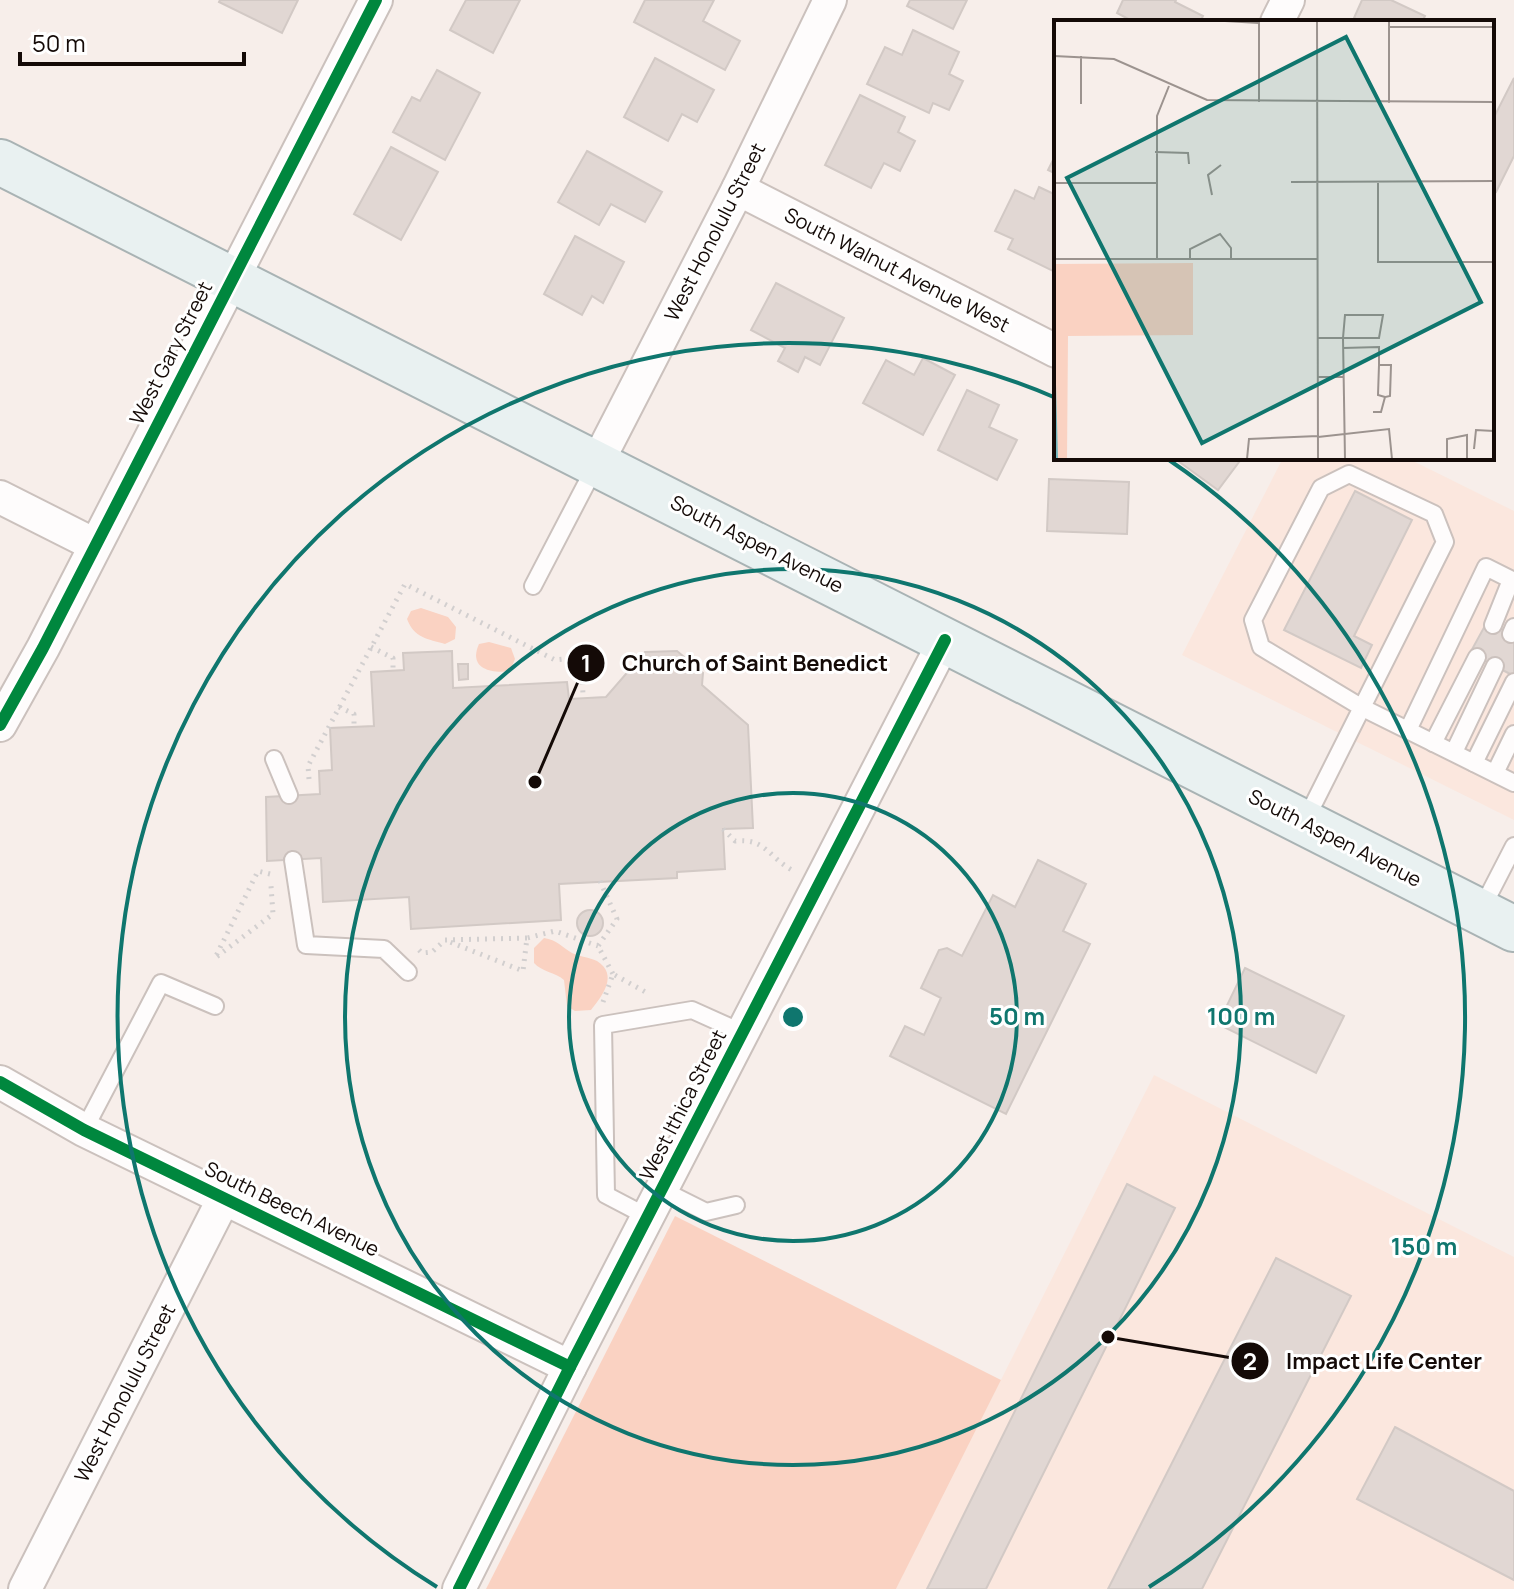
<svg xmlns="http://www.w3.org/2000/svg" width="1514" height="1589" font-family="Manrope,sans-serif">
  <rect width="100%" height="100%" fill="#f7eeea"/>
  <!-- built -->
  <g fill="#fbe7de">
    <path d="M1283 458H1407L1514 511V820L1182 655Z"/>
    <path d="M1154 1075 1514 1257V1589H896Z"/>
  </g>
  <!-- green -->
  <g fill="#fad2c2">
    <path d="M421 608 448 617 456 627 455 639 445 644C428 639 414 638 407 619L411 611Z"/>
    <path d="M489 642 511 648 515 659 510 671C490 674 468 668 479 644Z"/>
    <path d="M544 938C557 940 562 947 572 953 580 957 589 957 597 961 619 975 602 996 591 1010L575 1011 567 1006 564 980C555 972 542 972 534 963V948Z"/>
    <path d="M675 1216 1001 1380 896 1589H486Z"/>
  </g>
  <!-- building -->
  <g fill="#e1d7d3" stroke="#d2c9c5" stroke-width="2">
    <path d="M220 0H298L282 33 219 2Z"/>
    <path d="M466 0H520L493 53 450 30Z"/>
    <path d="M645 0H714L703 21 740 41 725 70 634 22Z"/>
    <path d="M910 0H967L953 29 907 6Z"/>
    <path d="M1123 0H1176L1175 2 1203 16 1200 22H1134L1117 13Z"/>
    <path d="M1362 0H1391L1425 16 1422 22H1362L1354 18Z"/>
    <path d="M913 30 959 52 949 74 963 81 949 110 933 103 929 113 867 84 885 47 902 55Z"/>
    <path d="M655 58 714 90 697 122 682 114 668 141 624 117Z"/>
    <path d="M437 70 480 93 445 160 393 132 412 97 420 101Z"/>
    <path d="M1514 78V156L1496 192 1492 191V121Z"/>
    <path d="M860 95 905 117 898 132 915 141 900 171 884 163 871 188 825 165Z"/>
    <path d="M391 147 438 172 401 240 354 214Z"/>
    <path d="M587 151 662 192 645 222 611 204 599 225 558 202Z"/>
    <path d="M1056 154V174L1048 170Z"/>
    <path d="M1039 187 1056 195V264L1053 271 1008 249 1013 239 995 231 1015 190 1034 199Z"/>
    <path d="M575 236 624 262 603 303 592 296 582 315 544 294Z"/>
    <path d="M776 283 844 318 820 365 805 357 798 372 778 361 785 348 751 330Z"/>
    <path d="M923 358 955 375 923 435 863 403 886 360 914 375Z"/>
    <path d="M967 390 999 405 989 427 1017 440 997 480 938 450Z"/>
    <path d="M1174 458H1242L1218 490Z"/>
    <path d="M1049 479 1129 482 1127 534 1047 531Z"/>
    <path d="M1355 491 1412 520 1354 636 1372 645 1361 668 1284 630Z"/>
    <path d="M1487 622 1514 635V676L1470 653Z"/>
    <path d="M452 651 453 688 567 682 569 699 606 697 645 652 677 651 703 673 702 685 748 725 753 828 723 829 725 869 677 872V878L559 884 561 920 411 929 409 897 323 902 321 858 267 861 266 797 320 794 319 771 332 770 330 728 374 726 371 672 404 670 403 653Z"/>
    <path d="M458 664H468V679L459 680Z"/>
    <path d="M1038 860 1086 884 1063 931 1090 944 1006 1114 890 1056 905 1026 924 1035 941 998 921 988 939 950 947 948 962 956 993 895 1015 907Z"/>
    <circle cx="590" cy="923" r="13"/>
    <path d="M1245 968 1344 1016 1316 1073 1218 1024Z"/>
    <path d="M1127 1184 1175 1208 986 1589H927Z"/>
    <path d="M1276 1258 1351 1296 1202 1589H1108Z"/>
    <path d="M1395 1427 1514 1491V1580L1357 1499Z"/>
  </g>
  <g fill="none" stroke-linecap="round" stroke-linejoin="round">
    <defs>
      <g id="lane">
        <path d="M533 586 595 467"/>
        <path d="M1493 625 1511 580"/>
        <path d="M1511 634 1514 627"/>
        <path d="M1408 730 1486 567 1514 581"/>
        <path d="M1433 743 1477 657"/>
        <path d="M1454 752 1495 666"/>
        <path d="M274 759 289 795"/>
        <path d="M1474 763 1514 682"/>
        <path d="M1495 773 1514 734"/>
        <path d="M1305 821 1445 542 1434 514 1349 474 1321 488 1253 620 1261 647 1361 707 1514 783"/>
        <path d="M293 860 306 945 384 949 408 972"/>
        <path d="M1481 910 1514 846"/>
        <path d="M84 1130 161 983 215 1006"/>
        <path d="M662 1190 706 1212 736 1205"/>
        <path d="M648 1217 606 1195 603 1025 692 1010 743 1033"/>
      </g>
      <g id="street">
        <path d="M1277 22 1288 0"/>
        <path d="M738 189 1056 351"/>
        <path d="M597 463 738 189 830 0"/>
        <path d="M0 497 95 545"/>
        <path d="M0 725 43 648 376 0"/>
        <path d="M0 1082 84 1130 570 1367"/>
        <path d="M25 1589 224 1198"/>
        <path d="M459 1589 570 1367 945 640"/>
      </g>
      <path id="primary" d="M0 162 1514 929"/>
    </defs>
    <!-- lane casing -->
    <use href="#lane" stroke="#cbc1bd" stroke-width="20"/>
    <!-- street casing -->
    <use href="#street" stroke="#cbc1bd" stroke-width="36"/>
    <!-- primary casing -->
    <use href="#primary" stroke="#a9b3b4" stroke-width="48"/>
    <!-- path -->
    <g stroke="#d2cfcf" stroke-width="5" stroke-dasharray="2 6" stroke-linecap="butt">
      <path d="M371 647 393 658V671"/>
      <path d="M339 707 354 714V727"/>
      <path d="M309 779 308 766 405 584 555 660 582 657 583 698"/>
      <path d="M723 829 735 841C766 838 768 857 792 870"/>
      <path d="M270 874 258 871 215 958 273 914 271 886"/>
      <path d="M600 881 617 919 598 946 613 974"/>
      <path d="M527 938 445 940 523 971 527 938 555 931 598 946"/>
      <path d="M419 950 422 953 432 952 445 940"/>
      <path d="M603 1002 613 974 649 994"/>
    </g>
    <!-- lane -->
    <use href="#lane" stroke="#fefcfc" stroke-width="16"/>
    <!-- street -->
    <use href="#street" stroke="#fefcfc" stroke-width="32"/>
    <!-- primary -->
    <use href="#primary" stroke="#e9f1f1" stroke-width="44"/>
    <defs>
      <g id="cycleway">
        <path d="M0 725 43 648 376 0"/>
        <path d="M0 1082 84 1130 570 1367"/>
        <path d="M459 1589 570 1367 945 640"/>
      </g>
    </defs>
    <!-- cycleway casing -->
    <use href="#cycleway" stroke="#fff" stroke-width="17"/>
    <!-- cycleway -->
    <use href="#cycleway" stroke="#00873e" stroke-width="12"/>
  </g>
  <!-- distance rings -->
  <g fill="none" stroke="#0f766e" stroke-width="4">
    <circle cx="793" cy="1017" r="224"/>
    <circle cx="793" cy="1017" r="448"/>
    <path d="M437 1587A672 672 0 0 1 1056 398M1169 460A672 672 0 0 1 1149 1587"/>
  </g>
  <g text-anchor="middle" stroke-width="6" stroke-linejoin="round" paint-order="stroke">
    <!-- street labels -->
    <g font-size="20" fill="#140a07" stroke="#fff">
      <text transform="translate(715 232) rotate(-63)" y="7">West Honolulu Street</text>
      <text transform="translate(897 270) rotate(27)" y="7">South Walnut Avenue West</text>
      <text transform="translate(171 353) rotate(-63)" y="7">West Gary Street</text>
      <text transform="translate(757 544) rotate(27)" y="7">South Aspen Avenue</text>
      <text transform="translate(1335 838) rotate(27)" y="7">South Aspen Avenue</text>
      <text transform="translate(683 1105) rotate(-63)" y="7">West Ithica Street</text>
      <text transform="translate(292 1209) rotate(26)" y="7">South Beech Avenue</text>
      <text transform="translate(125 1393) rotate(-63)" y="7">West Honolulu Street</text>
    </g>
  </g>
  <!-- overview -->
  <g transform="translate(1054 20)">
    <rect width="440" height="440" fill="#f7eeea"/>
    <path d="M139 243V315L14 316 13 439H0V244Z" fill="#fad2c2"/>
    <path fill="none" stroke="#72b8c0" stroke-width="4" d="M0 364 2 439"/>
    <path fill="none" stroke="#9c938f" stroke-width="2" d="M171 1 205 3M205 1V82M263 1 264 439M335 7H440M0 36 60 39 153 80 440 82M335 83V1M27 84V36M101 132 134 133 135 144M237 162 440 161M0 163H102M324 163V242H440M158 175 154 155 167 145M103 238V96L115 66M0 239H264M136 239V229L166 214 177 228V239M264 318H325L329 295H291L289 318 291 439M289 328 325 327V345H337L336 376 331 377 327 392H319M325 345 324 375 331 377M264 357H290M264 417 335 409 338 439M420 429 422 410 440 411M193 439 195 419 264 416M393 439V419L413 415V439"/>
    <path fill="#0f766e" fill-opacity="0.15" stroke="#0f766e" stroke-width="4" d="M292 17 427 282 148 423 13 158Z"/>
    <rect width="440" height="440" fill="none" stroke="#140a07" stroke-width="4"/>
  </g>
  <circle cx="793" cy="1017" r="12" fill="#0f766e" stroke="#fff" stroke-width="4"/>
  <g font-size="24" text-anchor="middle" font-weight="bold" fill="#0f766e" stroke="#fff" stroke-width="6" stroke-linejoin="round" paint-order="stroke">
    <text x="1017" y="1025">50 m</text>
    <text x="1241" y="1025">100 m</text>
    <text x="1424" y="1255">150 m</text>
  </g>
  <!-- callouts -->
  <path fill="none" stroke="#140a07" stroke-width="3" d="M535 782L586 663M1108 1337L1250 1361"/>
  <g fill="#140a07" stroke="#fff" stroke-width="3">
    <circle cx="535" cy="782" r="8"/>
    <circle cx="1108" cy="1337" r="8"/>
    <circle cx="586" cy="663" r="20"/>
    <circle cx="1250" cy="1361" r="20"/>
  </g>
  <g font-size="24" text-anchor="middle" font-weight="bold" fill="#fff">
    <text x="586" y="672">1</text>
    <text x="1250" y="1370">2</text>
  </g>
  <g font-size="22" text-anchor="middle" font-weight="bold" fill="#140a07" stroke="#fff" stroke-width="6" stroke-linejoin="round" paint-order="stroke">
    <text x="755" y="671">Church of Saint Benedict</text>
    <text x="1384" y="1369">Impact Life Center</text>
  </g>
  <!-- scale -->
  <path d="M20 52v12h224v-12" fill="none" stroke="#140a07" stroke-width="4"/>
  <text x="32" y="52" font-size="24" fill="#140a07" stroke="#ffffff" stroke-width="6" paint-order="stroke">50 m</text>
</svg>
